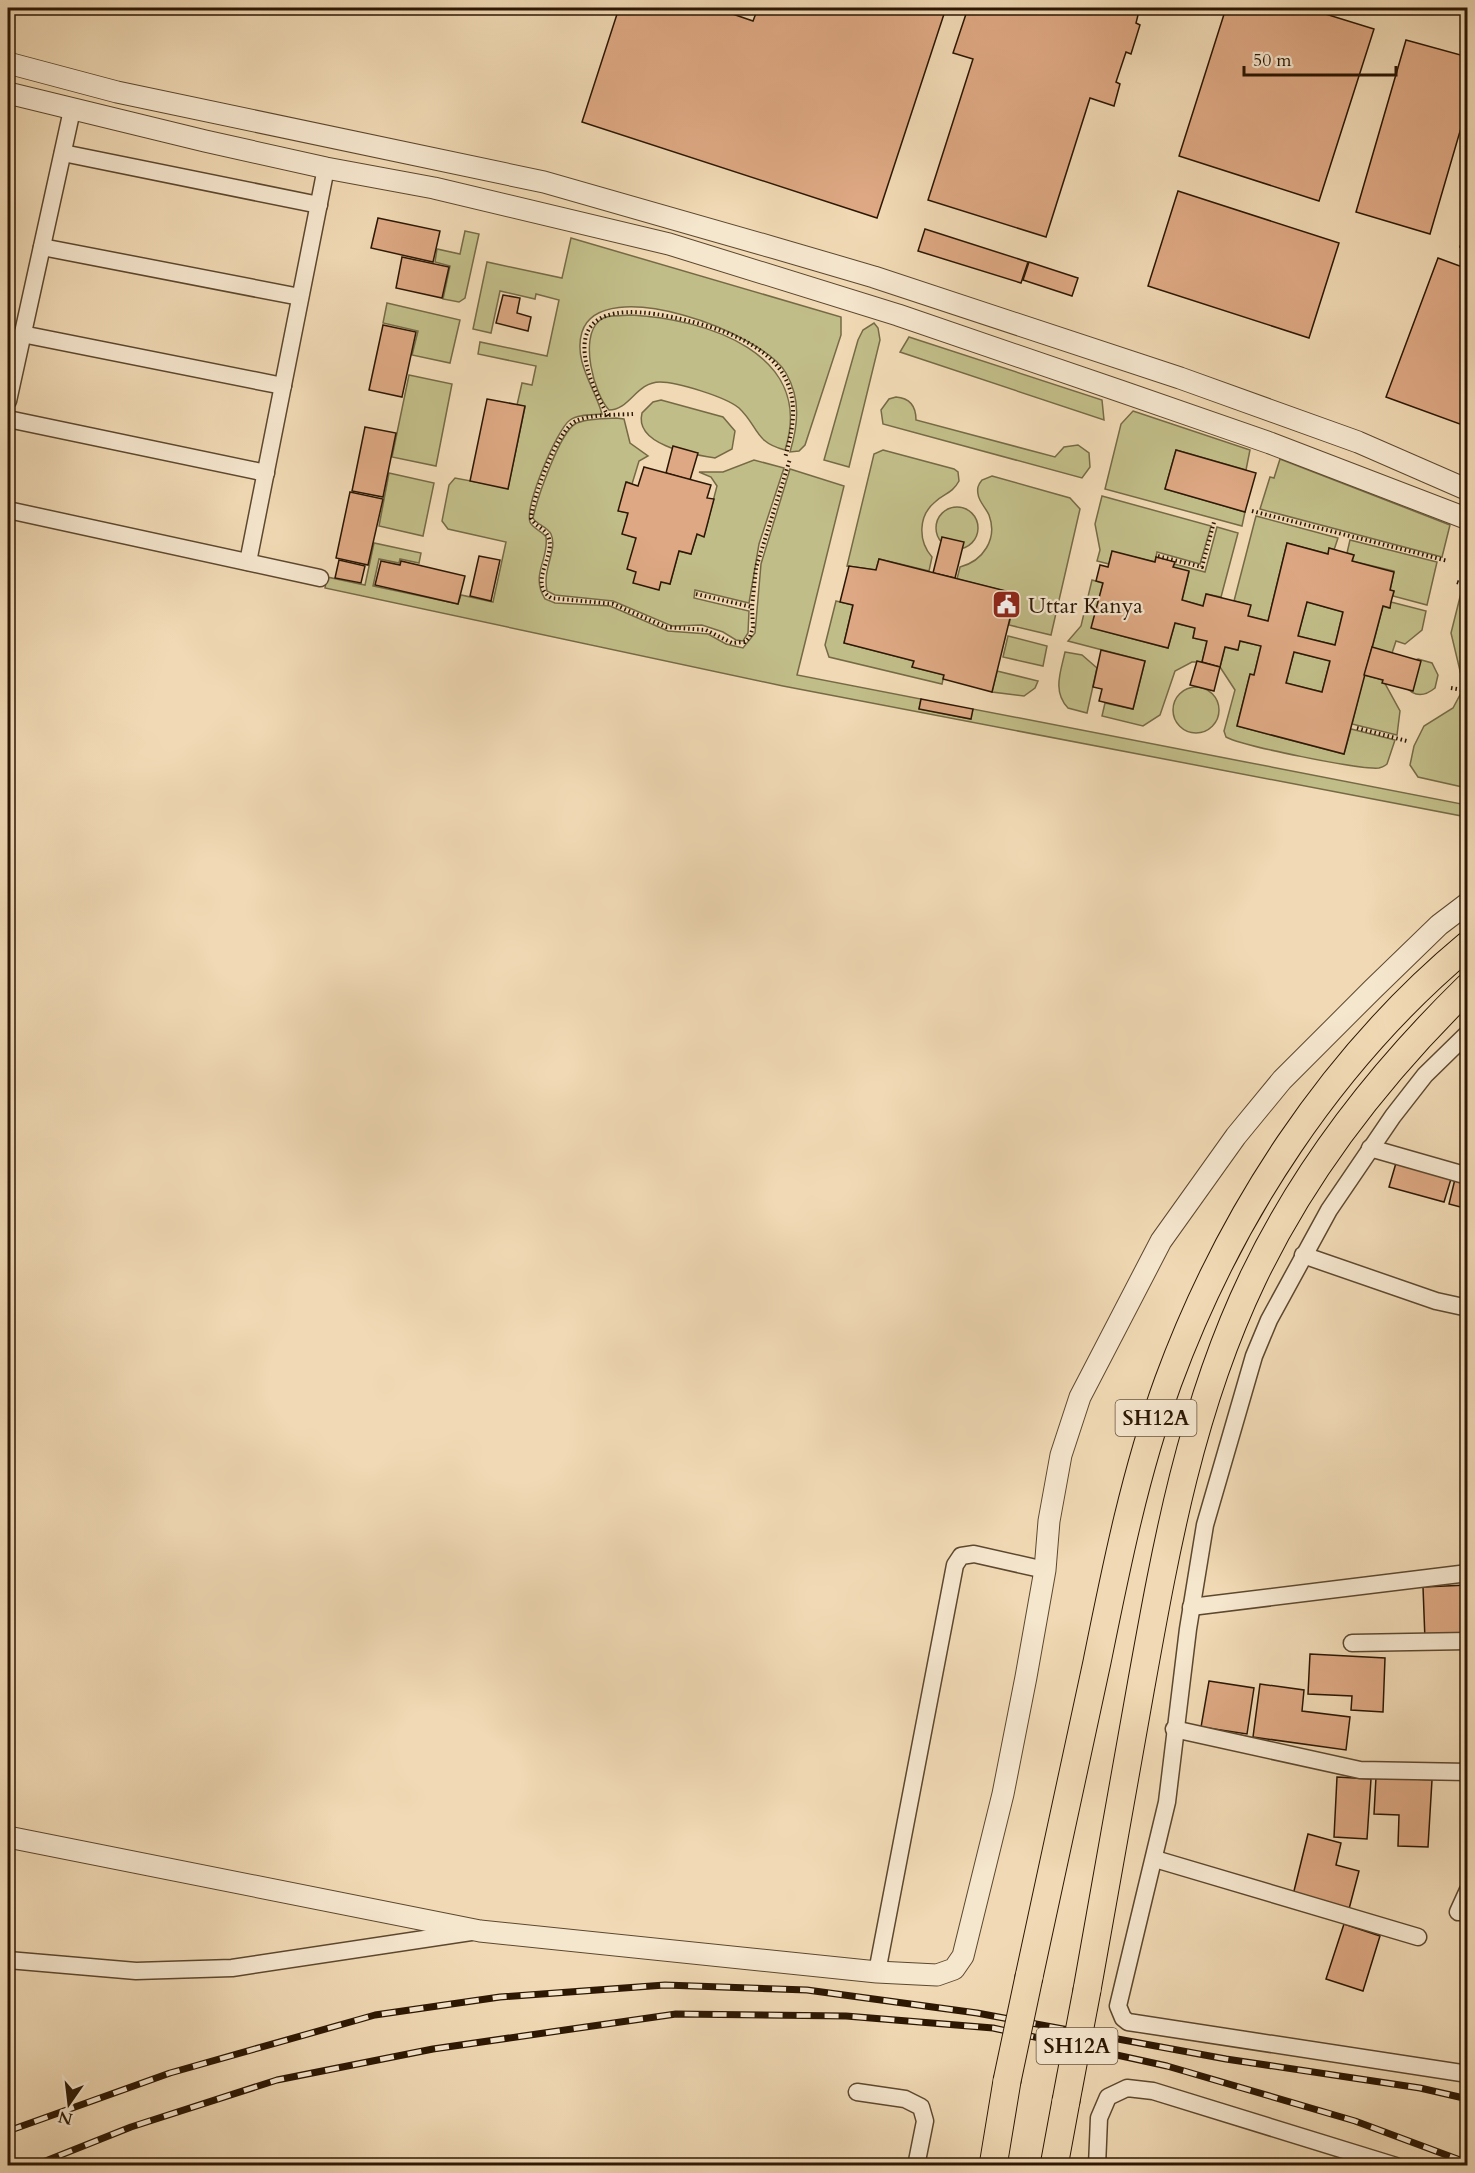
<svg xmlns="http://www.w3.org/2000/svg" width="1475" height="2173" font-family="Cardo,serif">
  <rect width="100%" height="100%" fill="#f0d9b4"/>
  <filter id="stains"><feTurbulence type="fractalNoise" baseFrequency=".00333" numOctaves="4"/><feColorMatrix values="0 0 0 0 .2 0 0 0 0 .09 0 0 0 0 .02 0 0 0 .5 -.17"/></filter>
  <radialGradient id="worn" r=".72"><stop offset=".6" stop-color="#630" stop-opacity="0"/><stop offset="1" stop-color="#630" stop-opacity=".3"/></radialGradient>
  <!-- green -->
  <g fill="#c1bd88" stroke="#766a46" stroke-width="1.5">
    <path d="M465 231 479 234 465 298 459 302 443 299 450 266 435 262 437 249 460 254Z"/>
    <path d="M571 238 841 317V335L805 445 799 451 790 452C798 425 801 399 786 373 764 333 601 272 582 332 573 361 595 388 602 414 592 415 578 414 570 420 557 429 524 507 530 522 532 528 542 531 546 537 549 561 530 574 545 599L555 603 610 606 668 631 708 634 726 644 743 648 755 633 761 564 790 469 844 486 797 675 921 699 919 709 970 719 973 709 1467 805V817L783 686 325 588 327 577 365 585 374 543 421 553 419 563 400 559 399 563 379 559 373 586 458 604 461 595 493 602 506 542 448 529 442 521 449 485 455 478 508 488 525 407 517 405 522 383 532 385 536 366 478 354 480 342 547 356 559 300 536 294 535 299 500 291 491 333 473 329 487 262 562 278Z"/>
    <path d="M387 303 460 320 450 363 412 355 418 331 383 323Z"/>
    <path d="M631 315C706 319 816 353 785 450 754 442 759 427 739 408 726 397 677 382 660 382 636 382 630 410 609 410 594 394 579 338 599 321 607 314 621 316 631 315Z"/>
    <path d="M874 323 878 328 880 340 849 467 824 460 858 340 863 330Z"/>
    <path d="M909 337 1102 400 1104 420 900 352Z"/>
    <path d="M409 375 452 384 436 466 392 457Z"/>
    <path d="M896 397C910 398 916 406 916 420L1055 457 1064 447 1078 445 1089 453 1090 467 1082 478 883 424 881 410 889 399Z"/>
    <path d="M661 400 723 417 735 431 732 449 715 458C691 454 634 445 642 413L653 402Z"/>
    <path d="M1133 411 1250 450 1246 470 1176 450 1165 489 1245 512 1242 526 1105 489 1121 424Z"/>
    <path d="M616 418 624 419 630 443 648 456 639 461 632 484 627 482 619 511 628 513 623 534 636 538V572L670 584 679 551 691 554 697 534 704 536 717 486 711 477 699 472H723L754 460 784 468 759 544 749 603 695 590 694 598 749 611 748 633 743 641 736 640 723 632 702 625 672 626 613 601 555 595 547 591C542 568 558 550 551 534 547 526 537 525 533 518 537 499 559 434 575 424 586 418 604 419 616 418Z"/>
    <path d="M883 450 954 469 958 472 959 481C952 494 944 493 935 502 918 516 918 541 932 557L929 571 879 559 876 570 847 566 874 454Z"/>
    <path d="M1280 459 1450 525 1442 557 1260 509 1270 477 1274 478Z"/>
    <path d="M389 473 434 483 423 536 379 526Z"/>
    <path d="M992 476 1070 498 1080 509 1051 635 1009 625 1012 610 1001 607 1005 591 957 579 960 567C983 561 998 539 989 515 986 508 979 502 978 494 977 488 978 485 982 480Z"/>
    <path d="M1102 496 1211 526 1200 564 1157 552 1155 562 1112 552 1109 564 1097 561 1100 550 1095 524Z"/>
    <circle cx="957" cy="528" r="21"/>
    <path d="M1256 516 1338 538 1334 550 1329 548 1328 554 1287 543 1268 621 1248 616 1250 605 1234 601Z"/>
    <path d="M1217 527 1238 533 1221 597 1207 594 1203 606 1182 600 1189 572 1173 567 1174 564 1205 572Z"/>
    <path d="M1350 540 1437 562 1427 605 1393 596 1394 591 1390 590 1394 571 1352 561 1354 555 1347 553Z"/>
    <path d="M1467 569V788L1418 777 1410 765 1414 746 1424 726 1453 708 1462 691V679L1451 633Z"/>
    <path d="M1092 580 1103 583 1092 628 1168 648 1175 623 1195 628 1193 638 1207 641 1202 662H1192L1175 671 1160 715 1143 726 1102 716 1105 703 1133 709 1145 661 1068 641 1081 626Z"/>
    <path d="M836 601 853 605 844 643 914 661 912 667 944 675 942 684 829 657 825 645Z"/>
    <path d="M1307 602 1343 612 1335 645 1298 636Z"/>
    <path d="M1391 602 1426 611 1422 630 1405 644 1396 641 1392 653 1372 648 1383 606 1389 608Z"/>
    <path d="M1008 636 1047 646 1043 666 1003 657Z"/>
    <path d="M1240 641 1261 646 1254 675H1250L1237 726 1344 754 1351 729 1395 740 1387 764C1383 767 1384 767 1379 768 1361 770 1242 746 1226 737L1224 731 1235 690 1220 667 1225 647 1237 650Z"/>
    <path d="M1065 652 1082 655 1097 668 1087 713 1068 708C1052 691 1061 671 1065 652Z"/>
    <path d="M1294 652 1330 661 1322 692 1286 683Z"/>
    <path d="M1418 659 1432 663 1438 675 1435 688C1424 697 1414 697 1405 686L1412 661Z"/>
    <path d="M997 671 1038 681 1035 688 1024 696 992 692Z"/>
    <path d="M1364 675 1383 680 1400 711 1397 735 1352 724Z"/>
    <circle cx="1196" cy="710" r="23"/>
  </g>
  <!-- building -->
  <g fill="#dda883" stroke="#2c1703" stroke-width="1.5" fill-rule="evenodd">
    <path d="M619 8H722L721 10 753 21 758 8H946L877 218 582 122Z"/>
    <path d="M968 8H1126L1139 11 1136 23 1140 25 1131 54 1126 52 1116 82 1120 84 1114 106 1090 98 1046 237 928 200 973 59 953 53Z"/>
    <path d="M1226 8H1306L1374 29 1319 201 1179 156Z"/>
    <path d="M1406 40 1468 57V104L1430 234 1356 212Z"/>
    <path d="M1178 191 1339 243 1309 338 1148 286Z"/>
    <path d="M378 218 440 231 433 262 371 248Z"/>
    <path d="M1468 222V249L1460 247Z"/>
    <path d="M925 229 1028 262 1021 283 918 251Z"/>
    <path d="M402 257 449 267 442 298 396 288Z"/>
    <path d="M1438 258 1468 269V427L1386 397Z"/>
    <path d="M1029 262 1078 278 1072 296 1023 280Z"/>
    <path d="M503 295 520 298 517 313 531 317 528 331 496 323Z"/>
    <path d="M383 325 416 332 402 397 369 390Z"/>
    <path d="M487 399 525 406 508 489 470 481Z"/>
    <path d="M365 427 396 433 383 497 352 491Z"/>
    <path d="M673 446 698 453 690 480 666 473Z"/>
    <path d="M1176 450 1256 473 1245 512 1165 489Z"/>
    <path d="M644 467 711 485 707 498 714 499 704 537 697 534 691 554 679 551 670 584 661 582 659 590 633 583 636 572 627 569 636 538 622 534 628 513 618 511 626 482 638 486Z"/>
    <path d="M350 492 383 499 368 565 336 558Z"/>
    <path d="M942 537 964 542 955 578 933 573Z"/>
    <path d="M1287 543 1328 554 1329 548 1354 555 1352 561 1394 572 1390 590 1394 591 1391 602 1390 608 1383 606 1344 754 1237 726 1250 674 1254 675 1261 646 1240 641 1238 650 1225 647 1220 667 1202 662 1207 641 1193 638 1195 628 1175 623 1168 648 1091 628 1103 583 1096 581 1100 565 1108 567 1112 551 1155 562 1156 557 1175 562 1173 567 1189 571 1182 600 1203 606 1206 594 1251 605 1248 616 1268 621ZM1307 602 1343 612 1335 645 1298 636ZM1294 652 1330 661 1322 692 1286 683Z"/>
    <path d="M479 556 500 560 491 601 470 596Z"/>
    <path d="M879 559 1006 591 1001 607 1012 610 992 692 943 679 944 675 912 667 914 661 844 643 853 605 840 602 849 566 876 570Z"/>
    <path d="M339 560 365 566 361 583 335 578Z"/>
    <path d="M381 561 400 565 401 561 465 576 458 604 375 585Z"/>
    <path d="M1372 647 1421 661 1413 691 1382 683 1383 680 1364 675Z"/>
    <path d="M1101 650 1145 661 1133 709 1099 701 1102 689 1093 687Z"/>
    <path d="M1197 661 1220 667 1214 691 1190 685Z"/>
    <path d="M921 699 973 709 971 719 919 709Z"/>
    <path d="M1396 1163 1451 1179 1444 1202 1389 1187Z"/>
    <path d="M1455 1179 1468 1182V1209L1449 1204Z"/>
    <path d="M1468 1585V1638L1425 1640 1423 1587Z"/>
    <path d="M1310 1654 1385 1658 1383 1712 1351 1710 1352 1696 1308 1694Z"/>
    <path d="M1209 1681 1254 1688 1247 1734 1201 1727Z"/>
    <path d="M1260 1684 1304 1690 1302 1711 1350 1717 1346 1750 1253 1737Z"/>
    <path d="M1337 1777 1371 1779 1367 1839 1334 1837Z"/>
    <path d="M1376 1777 1432 1780 1428 1847 1398 1846 1399 1815 1374 1814Z"/>
    <path d="M1308 1834 1341 1843 1336 1865 1359 1871 1349 1909 1293 1895Z"/>
    <path d="M1344 1924 1380 1936 1363 1991 1326 1979Z"/>
  </g>
  <g fill="none" stroke-linecap="round" stroke-linejoin="round">
    <defs>
      <g id="minor">
        <path d="M63 153 319 205"/>
        <path d="M42 247 300 297"/>
        <path d="M22 334 283 386"/>
        <path d="M8 401 72 110"/>
        <path d="M8 419 266 473"/>
        <path d="M8 510 320 578"/>
        <path d="M248 562 326 168"/>
        <path d="M1468 1033 1425 1075 1393 1116 1329 1210 1269 1320 1254 1356 1205 1525 1188 1629 1167 1802 1118 2006 1123 2018 1128 2022 1468 2074"/>
        <path d="M1370 1148 1468 1176"/>
        <path d="M1303 1255 1436 1301 1468 1308"/>
        <path d="M1191 1607 1468 1573"/>
        <path d="M1352 1643 1468 1641"/>
        <path d="M1174 1729 1360 1770 1468 1772"/>
        <path d="M1155 1859 1418 1937"/>
        <path d="M1458 1912 1468 1890"/>
        <path d="M8 1960 136 1971 232 1968 471 1932"/>
        <path d="M877 1972 955 1565 961 1556 974 1554 1045 1570"/>
        <path d="M857 2092 905 2099 921 2107 925 2121 916 2166"/>
        <path d="M1097 2166 1099 2118 1108 2097 1127 2088 1153 2091 1396 2166"/>
      </g>
      <g id="tertiary">
        <path d="M8 63 117 92 544 182 775 248 874 277 1180 378 1358 442 1468 490"/>
        <path d="M8 93 205 141 326 168 434 188 669 244 898 315 1120 391 1270 443 1468 519"/>
        <path d="M8 1837 480 1931 877 1972 937 1975 954 1969 963 1956 1003 1794 1026 1677 1045 1570 1049 1521 1061 1455 1080 1397 1161 1241 1236 1136 1282 1080 1373 989 1439 925 1468 903"/>
      </g>
      <g id="primary">
        <path d="M1029 1977C1051 1872 1074 1767 1097 1662 1116 1568 1135 1473 1168 1382 1229 1216 1331 1059 1468 945"/>
        <path d="M1087 1990C1105 1889 1123 1788 1141 1686 1166 1547 1191 1407 1253 1278 1306 1167 1380 1073 1468 987"/>
        <path d="M993 2166 1007 2081"/>
        <path d="M1054 2166 1066 2101"/>
      </g>
    </defs>
    <!-- minor casing -->
    <use href="#minor" stroke="#5d482f" stroke-width="19"/>
    <!-- tertiary casing -->
    <use href="#tertiary" stroke="#5d482f" stroke-width="23"/>
    <!-- primary casing -->
    <use href="#primary" stroke="#2c1703" stroke-width="29"/>
    <!-- path -->
    <g stroke="#2c1703" stroke-width="4" stroke-dasharray="1.5 3" stroke-linecap="butt">
      <path d="M633 414C616 415 592 414 576 421 557 430 533 497 531 518 535 527 546 528 549 539 555 557 528 583 551 598L613 604 666 627 706 630 732 643 745 642 750 637 753 627 752 607 756 568 790 459"/>
      <path d="M608 416C566 340 576 297 672 317 709 325 761 339 783 374 799 401 793 429 785 458"/>
      <path d="M1252 511 1448 561"/>
      <path d="M1158 556 1202 567 1214 522"/>
      <path d="M1457 582 1468 586"/>
      <path d="M696 594 752 607"/>
      <path d="M1451 688 1468 691"/>
      <path d="M1357 728 1407 741"/>
    </g>
    <!-- minor -->
    <use href="#minor" stroke="#f5e6ce" stroke-width="16"/>
    <!-- tertiary -->
    <use href="#tertiary" stroke="#f5e6ce" stroke-width="21"/>
    <!-- primary -->
    <use href="#primary" stroke="#f0d9b4" stroke-width="27"/>
    <defs>
      <g id="rail">
        <path d="M8 2131 170 2073 375 2015 500 1997 665 1985 807 1990 977 2013 1226 2059 1420 2088 1468 2099"/>
        <path d="M33 2166 131 2127 277 2080 433 2049 676 2014 846 2016 993 2028 1167 2066 1355 2121 1468 2163"/>
      </g>
    </defs>
    <!-- rail casing -->
    <use href="#rail" stroke="#2c1703" stroke-width="7"/>
    <!-- rail -->
    <use href="#rail" stroke="#f5e6ce" stroke-width="4.5" stroke-dasharray="14" stroke-linecap="butt"/>
    <defs>
      <g id="primary-bridge">
        <path d="M1007 2081 1029 1977"/>
        <path d="M1066 2101 1087 1990"/>
      </g>
    </defs>
    <!-- primary-bridge casing -->
    <use href="#primary-bridge" stroke="#2c1703" stroke-width="29" stroke-linecap="butt"/>
    <!-- primary-bridge -->
    <use href="#primary-bridge" stroke="#f0d9b4" stroke-width="27"/>
  </g>
  <!-- icons -->
  <defs>
    <symbol id="civic-square" viewBox="-11 -11 22 22"><rect x="-9" y="-9" width="18" height="18" rx="4" fill="#8f2418" stroke="#f5e6ce"/><path d="M-.6-6.5H3V-4.5H.6V-3L4-1V1h2V6H-6V1h2V-1L-.6-3ZM-1.2 2.5V6h2.4V2.5Z" fill="#fff"/></symbol>
  </defs>
  <g fill-rule="evenodd">
    <use href="#civic-square" x="990" y="588" width="33" height="33"/>
  </g>
  <g text-anchor="middle" stroke-width="4.5" stroke-linejoin="round" paint-order="stroke">
    <!-- shield labels -->
    <g fill="#f5e6ce" stroke="#685540" stroke-width="1.5">
      <rect x="1115.5" y="1400" width="81" height="36" rx="4.5"/>
      <rect x="1036.5" y="2028" width="81" height="36" rx="4.5"/>
    </g>
    <g font-size="21" font-weight="bold" fill="#2c1703">
      <text x="1156" y="1425">SH12A</text>
      <text x="1077" y="2053">SH12A</text>
    </g>
    <!-- poi labels -->
    <g font-size="22" fill="#2c1703" stroke="#f5e6ce" text-anchor="start">
      <text x="1028" y="613">Uttar Kanya</text>
    </g>
  </g>
  <!-- margin -->
  <rect width="1475" height="2173" fill="none" stroke="#f0d9b4" stroke-width="30"/>
  <rect x="9" y="9" width="1457" height="2155" fill="none" stroke="#2c1703" stroke-width="3"/>
  <rect x="15" y="15" width="1445" height="2143" fill="none" stroke="#2c1703" stroke-width="1.5"/>
  <!-- north arrow -->
  <g transform="translate(69 2104) rotate(194)" stroke="#f5e6ce" stroke-width="4.5" paint-order="stroke">
  <path d="M0-4.5L10 22L0 15L-10 22Z" fill="#2c1703"/>
  <text y="-9" font-size="16" font-weight="bold" text-anchor="middle" fill="#2c1703">N</text>
  </g>
  <!-- scale -->
  <path d="M1244 66v9h152v-9" fill="none" stroke="#2c1703" stroke-width="3"/>
  <text x="1253" y="66" font-size="18" fill="#2c1703" stroke="#f5e6ce" stroke-width="4.5" paint-order="stroke">50 m</text>
  <rect width="100%" height="100%" filter="url(#stains)"/>
  <rect width="100%" height="100%" fill="url(#worn)"/>
</svg>
